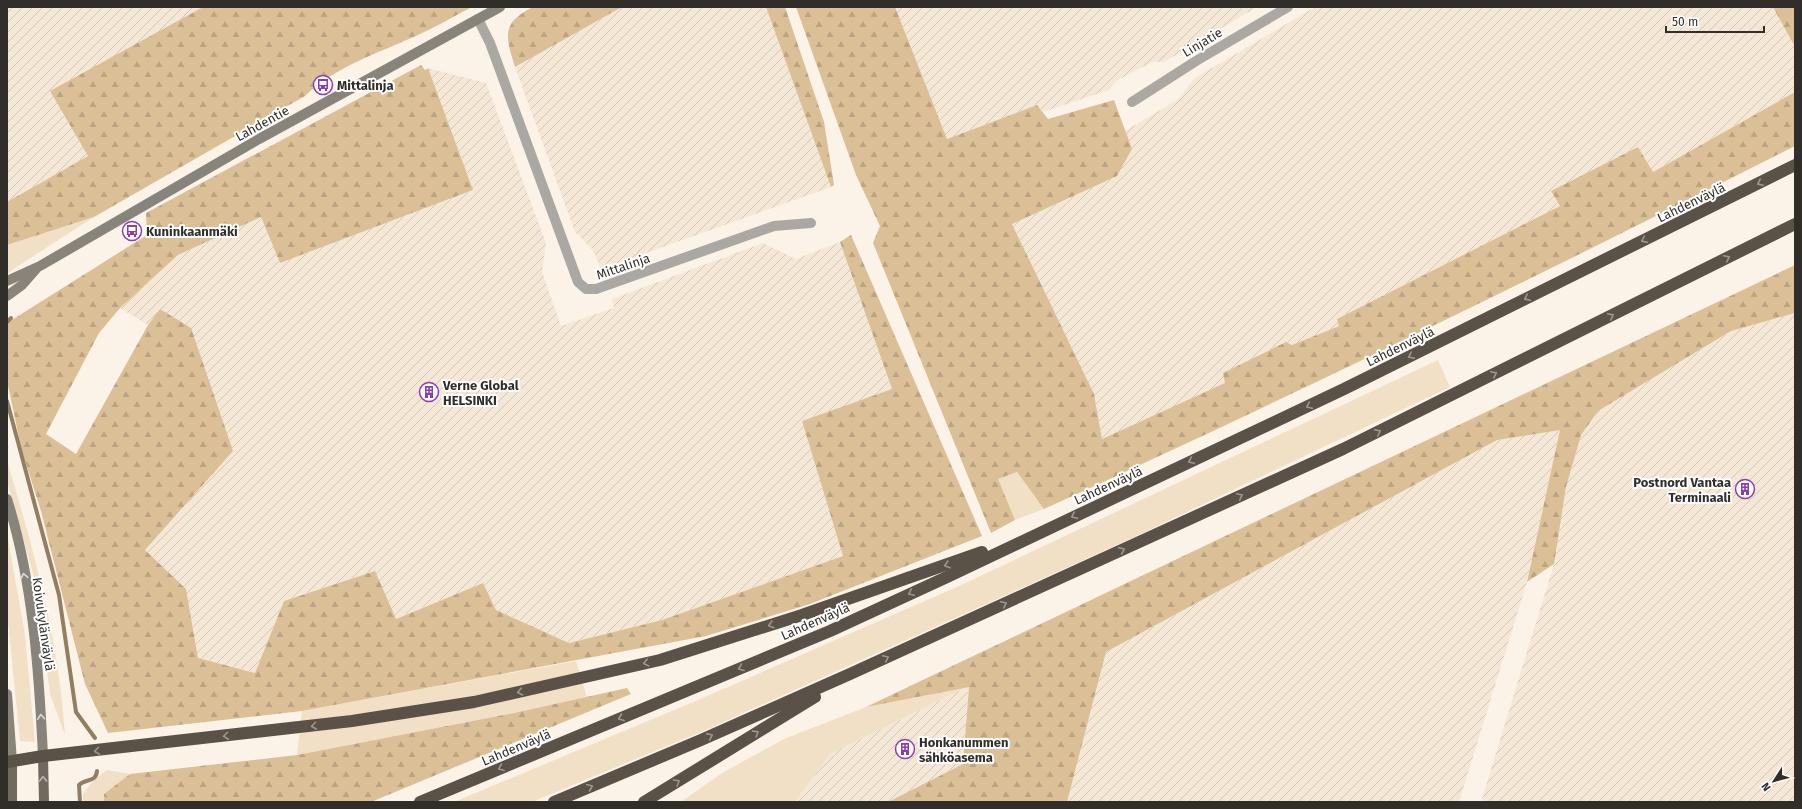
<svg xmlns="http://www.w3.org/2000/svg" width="1802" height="809" font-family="'Fira Sans',sans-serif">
  <defs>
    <pattern id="industrial-furrows" width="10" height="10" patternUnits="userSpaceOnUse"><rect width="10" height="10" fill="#f4e7d5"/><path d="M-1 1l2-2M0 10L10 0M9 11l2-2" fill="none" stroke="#d2c6b7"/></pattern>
    <pattern id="forest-firs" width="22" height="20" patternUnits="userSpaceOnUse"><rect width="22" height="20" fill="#dbbf97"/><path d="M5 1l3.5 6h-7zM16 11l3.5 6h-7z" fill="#bca482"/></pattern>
  </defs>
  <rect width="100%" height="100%" fill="#fbf3e7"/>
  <!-- industrial -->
  <g fill="url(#industrial-furrows)">
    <path d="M7 7H203L51 91 88 156 7 202Z"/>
    <path d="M622 7H766L831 187 601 269 593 250 575 232 515 67Z"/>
    <path d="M895 7H1257L1164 62H1152L1116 81 1109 90 1043 112 1037 105 947 139Z"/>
    <path d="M1315 7H1773L1795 47V92L1653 172 1638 147 1551 191 1560 206 1337 319 1339 326 1292 345 1286 342 1223 373 1226 383 1102 439 1094 394 1012 224 1117 176 1132 149 1125 131 1177 100 1195 78Z"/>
    <path d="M428 68 486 83 546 243 542 272 561 326 614 308 612 299 763 243 796 259 840 242 892 390 802 421 843 556 662 620 569 643 496 610 483 583 395 619 375 571 284 601 255 673 198 658 186 589 145 550 233 451 161 310 148 325 120 308 178 255 261 217 280 263 473 190Z"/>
    <path d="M1795 313V802H1481L1554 564 1566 487 1581 434 1598 411 1731 331Z"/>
    <path d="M1560 429 1527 582 1459 802H1067L1106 652 1497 440Z"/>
    <path d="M969 686 963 764 888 802H795L830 754Z"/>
  </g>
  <!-- grass -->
  <g fill="#f2e0c6">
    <path d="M94 217 15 268 7 274V245Z"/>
    <path d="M1438 360 1450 387 1128 540 995 600 708 729 532 802H454L698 700 959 586Z"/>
    <path d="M7 461C34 550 59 642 65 735L50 694 36 584 7 481Z"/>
    <path d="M1017 472 1044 509 1015 520 997 479Z"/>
    <path d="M7 533 25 635 35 742 20 741 7 612Z"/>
    <path d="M576 661 587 697 514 713 297 755 302 711Z"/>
    <path d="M969 686 830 754 795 802H681L722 773 784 739 866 707Z"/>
    <path d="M107 770 130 774 104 794V802H83V794L93 781Z"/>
  </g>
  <!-- forest -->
  <g fill="url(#forest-firs)">
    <path d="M203 7H472C454 16 436 27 418 35 379 53 336 66 305 96L94 217 7 245V202L88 156 50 91Z"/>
    <path d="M533 7H622L515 67C506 38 500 23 533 7Z"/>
    <path d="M766 7H785L824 122 834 185 831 187Z"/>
    <path d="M796 7H895L947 139 1037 105 1048 119 1114 100 1132 149 1117 176 1012 224 1094 394 1102 439 1225 383 1223 373 1286 342 1292 345 1339 326 1337 319 1560 206 1551 191 1638 147 1653 172 1795 92V146C1547 272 1297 394 1044 509L1017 472 998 479 1015 520 991 533 873 243 880 226 856 175Z"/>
    <path d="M1773 7H1795V47Z"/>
    <path d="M421 65 425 70 428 68 473 190 280 263 261 217 178 255 120 308 99 333 46 434 76 454 148 325 160 309 191 328 233 451 145 550 186 589 198 658 255 673 284 601 375 571 396 619 483 583 496 610 569 643 662 620 843 556 802 421 892 389 840 242 851 235 982 536 810 604 706 636 302 711 108 733 85 684 41 511 22 451 7 381V323L147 235 146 213Z"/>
    <path d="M1795 265V313L1731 331 1598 411 1581 435 1566 487 1554 564 1527 582 1560 430 1497 440 1106 652 1067 802H888L963 764 969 687 866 707Z"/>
    <path d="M627 688 631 694 371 802H104V794L130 774 297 755 514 713Z"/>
  </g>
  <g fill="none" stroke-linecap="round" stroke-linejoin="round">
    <!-- stream -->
    <g stroke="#927e62" stroke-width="4">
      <path d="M7 322 11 318"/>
      <path d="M7 401 59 595 76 712 95 738"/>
      <path d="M80 802 79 785C86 778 96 783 97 771"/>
    </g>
    <!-- street -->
    <g stroke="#aba8a3" stroke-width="10">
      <path d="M478 19 490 43 578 282 586 289H596L774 226 811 223"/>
      <path d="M1132 102 1196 61 1288 7"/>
    </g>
    <!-- secondary -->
    <g stroke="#88837b" stroke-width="10">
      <path d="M7 281 40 266 259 139 500 7"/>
      <path d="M7 296 22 285 36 269"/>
      <path d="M7 499C33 581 39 671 43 756"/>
      <path d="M7 694 12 761"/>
    </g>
    <!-- primary -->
    <g stroke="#6f6960" stroke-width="10">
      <path d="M43 756 44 802"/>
      <path d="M12 761V802"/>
    </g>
    <!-- highway -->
    <g stroke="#5a5248" stroke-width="12">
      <path d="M7 762 43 756 352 721 474 702 660 660 802 615 982 552"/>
      <path d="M420 802 830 631 947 577 1344 389 1795 165"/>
      <path d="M554 802 701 740 850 674 1343 449 1795 224"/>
      <path d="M644 802 815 697"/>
    </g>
  </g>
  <!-- one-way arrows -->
  <defs><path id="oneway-chevron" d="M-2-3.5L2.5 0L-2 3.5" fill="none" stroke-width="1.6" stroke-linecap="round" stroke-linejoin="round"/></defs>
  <g stroke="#9c9791">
    <use href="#oneway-chevron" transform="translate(1760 183) rotate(153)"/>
    <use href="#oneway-chevron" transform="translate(1644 240) rotate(154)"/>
    <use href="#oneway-chevron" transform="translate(1727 258) rotate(-26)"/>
    <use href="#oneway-chevron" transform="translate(1527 298) rotate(154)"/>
    <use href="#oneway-chevron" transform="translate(1611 316) rotate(-26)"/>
    <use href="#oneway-chevron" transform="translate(1411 356) rotate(154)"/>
    <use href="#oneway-chevron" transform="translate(1494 374) rotate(-26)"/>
    <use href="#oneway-chevron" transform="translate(1309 406) rotate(155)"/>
    <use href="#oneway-chevron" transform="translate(1378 432) rotate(-26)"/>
    <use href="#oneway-chevron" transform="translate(1191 461) rotate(155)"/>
    <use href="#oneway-chevron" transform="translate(1240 496) rotate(-25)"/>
    <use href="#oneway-chevron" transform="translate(1074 516) rotate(155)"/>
    <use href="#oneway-chevron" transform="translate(1122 550) rotate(-25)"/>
    <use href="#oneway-chevron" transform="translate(947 565) rotate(161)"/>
    <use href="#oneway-chevron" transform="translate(911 593) rotate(155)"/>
    <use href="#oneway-chevron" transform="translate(1004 604) rotate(-25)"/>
    <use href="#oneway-chevron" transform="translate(771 625) rotate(163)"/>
    <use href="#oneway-chevron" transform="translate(886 658) rotate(-25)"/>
    <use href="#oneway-chevron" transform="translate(646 663) rotate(167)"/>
    <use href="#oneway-chevron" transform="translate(741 668) rotate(157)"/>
    <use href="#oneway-chevron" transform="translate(520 692) rotate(167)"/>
    <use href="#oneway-chevron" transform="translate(621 718) rotate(157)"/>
    <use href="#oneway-chevron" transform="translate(314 726) rotate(173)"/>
    <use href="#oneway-chevron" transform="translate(756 733) rotate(-32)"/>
    <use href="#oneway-chevron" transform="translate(226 736) rotate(173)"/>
    <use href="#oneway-chevron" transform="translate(710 736) rotate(-24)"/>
    <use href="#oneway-chevron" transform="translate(97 751) rotate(173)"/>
    <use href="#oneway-chevron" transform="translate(501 768) rotate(157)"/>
    <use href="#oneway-chevron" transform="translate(677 782) rotate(-31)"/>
    <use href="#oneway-chevron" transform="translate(590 787) rotate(-23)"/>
  </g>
  <g stroke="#dbdad7">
    <use href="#oneway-chevron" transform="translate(24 576) rotate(-101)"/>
    <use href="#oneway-chevron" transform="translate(41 717) rotate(-93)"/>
  </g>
  <use stroke="#b7b4b0" href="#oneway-chevron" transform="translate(43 779) rotate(-92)"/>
  <!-- icons -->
  <defs>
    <symbol id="bus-ring" viewBox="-11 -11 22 22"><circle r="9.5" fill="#fff" stroke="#8c3dad" stroke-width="1.5"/><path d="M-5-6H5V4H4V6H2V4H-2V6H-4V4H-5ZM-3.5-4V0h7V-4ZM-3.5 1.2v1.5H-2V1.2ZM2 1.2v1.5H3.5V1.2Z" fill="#8c3dad"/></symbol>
    <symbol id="building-ring" viewBox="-11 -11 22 22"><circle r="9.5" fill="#fff" stroke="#8c3dad" stroke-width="1.5"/><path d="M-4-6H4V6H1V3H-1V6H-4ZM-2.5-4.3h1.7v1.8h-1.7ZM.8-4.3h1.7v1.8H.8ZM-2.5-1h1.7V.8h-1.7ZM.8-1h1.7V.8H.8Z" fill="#8c3dad"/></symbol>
  </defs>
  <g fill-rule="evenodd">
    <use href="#bus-ring" x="312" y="74" width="22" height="22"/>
    <use href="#bus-ring" x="121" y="220" width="22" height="22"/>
    <use href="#building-ring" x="418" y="381" width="22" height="22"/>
    <use href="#building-ring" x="1734" y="478" width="22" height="22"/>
    <use href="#building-ring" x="894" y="738" width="22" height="22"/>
  </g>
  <g text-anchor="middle" stroke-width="4" stroke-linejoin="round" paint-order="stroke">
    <!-- street labels -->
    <g font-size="13" fill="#312e29" stroke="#fff">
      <text transform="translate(1202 42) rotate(-31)" y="5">Linjatie</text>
      <text transform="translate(262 123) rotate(-29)" y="5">Lahdentie</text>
      <text transform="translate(1691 202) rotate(-26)" y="5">Lahdenväylä</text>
      <text transform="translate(623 266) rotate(-19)" y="5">Mittalinja</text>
      <text transform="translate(1400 346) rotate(-26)" y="5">Lahdenväylä</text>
      <text transform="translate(1108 485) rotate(-25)" y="5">Lahdenväylä</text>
      <text transform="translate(815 621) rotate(-24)" y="5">Lahdenväylä</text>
      <text transform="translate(44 624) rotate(82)" y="5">Koivukylänväylä</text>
      <text transform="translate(516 747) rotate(-23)" y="5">Lahdenväylä</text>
    </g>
    <!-- poi labels -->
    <g font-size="13" font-weight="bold" fill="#312e29" stroke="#fff" text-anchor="start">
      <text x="337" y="90">Mittalinja</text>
      <text x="146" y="236">Kuninkaanmäki</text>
      <text x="443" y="390">Verne Global<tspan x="443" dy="15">HELSINKI</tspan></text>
      <text x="1731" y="487" text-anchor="end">Postnord Vantaa<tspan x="1731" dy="15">Terminaali</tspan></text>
      <text x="919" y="747">Honkanummen<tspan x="919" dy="15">sähköasema</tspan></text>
    </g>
  </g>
  <!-- border -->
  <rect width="1802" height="809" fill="none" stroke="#312e29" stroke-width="16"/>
  <!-- north arrow -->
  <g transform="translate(1774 781) rotate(234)" stroke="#ffffff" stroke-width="3" paint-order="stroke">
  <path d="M0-3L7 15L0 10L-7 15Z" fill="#312e29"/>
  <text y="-6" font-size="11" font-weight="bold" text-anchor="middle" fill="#312e29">N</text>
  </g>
  <!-- scale -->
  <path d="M1666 26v6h98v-6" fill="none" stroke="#312e29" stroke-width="2"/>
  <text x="1672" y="26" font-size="12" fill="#312e29" stroke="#ffffff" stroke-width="3" paint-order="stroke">50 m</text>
</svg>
